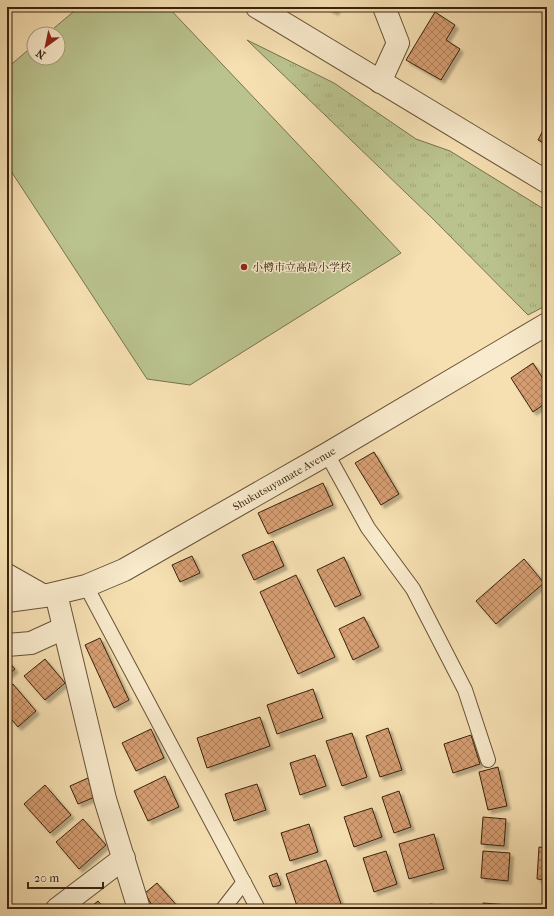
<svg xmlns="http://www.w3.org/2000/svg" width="554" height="916" font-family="'IM FELL French Canon','Noto Serif JP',serif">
  <defs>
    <pattern id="park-tufts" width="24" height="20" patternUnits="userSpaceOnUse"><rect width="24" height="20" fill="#bac38e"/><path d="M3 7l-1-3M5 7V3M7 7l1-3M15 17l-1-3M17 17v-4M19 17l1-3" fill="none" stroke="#a1a779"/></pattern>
    <pattern id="building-cross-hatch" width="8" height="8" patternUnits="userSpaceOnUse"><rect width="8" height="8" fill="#d79f73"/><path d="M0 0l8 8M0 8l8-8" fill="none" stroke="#af815d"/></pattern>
    <filter id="shadow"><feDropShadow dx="3.5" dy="3.5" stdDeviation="1" flood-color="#0004"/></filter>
  </defs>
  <rect width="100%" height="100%" fill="#f6e0b2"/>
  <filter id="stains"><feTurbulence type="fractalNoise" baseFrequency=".005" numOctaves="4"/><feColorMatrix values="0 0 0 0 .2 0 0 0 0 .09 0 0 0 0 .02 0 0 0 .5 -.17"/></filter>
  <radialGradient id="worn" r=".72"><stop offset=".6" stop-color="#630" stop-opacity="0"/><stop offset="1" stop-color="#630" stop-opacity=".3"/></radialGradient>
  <!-- grass -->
  <path fill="#bac38e" stroke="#79724e" d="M79 7H168L401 253 190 385 147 379 7 165V68L34 45V58H58V34H47Z"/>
  <!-- park -->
  <path fill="url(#park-tufts)" stroke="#79724e" d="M247 40 334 83 416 139 450 151 547 211V305L528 315 432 218Z"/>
  <!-- building -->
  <g fill="url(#building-cross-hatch)" stroke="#38220f" filter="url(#shadow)">
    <path d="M326 7H337L335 12Z"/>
    <path d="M435 12 455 25 446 40 460 49 441 80 406 60Z"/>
    <path d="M547 123V145L538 140Z"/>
    <path d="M533 363 547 385V402L533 412 511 378Z"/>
    <path d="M374 452 399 494 381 505 355 463Z"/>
    <path d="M323 483 333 505 268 534 258 513Z"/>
    <path d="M273 541 284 566 254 580 242 555Z"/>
    <path d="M192 556 200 573 180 582 172 565Z"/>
    <path d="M344 557 361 595 335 607 317 570Z"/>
    <path d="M524 559 544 583 496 624 476 601Z"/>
    <path d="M296 575 335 657 298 674 260 592Z"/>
    <path d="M364 617 379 647 353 660 339 629Z"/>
    <path d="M100 638 129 700 114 708 85 645Z"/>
    <path d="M45 659 65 683 45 700 24 676Z"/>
    <path d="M7 660 15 669 7 676Z"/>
    <path d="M13 684 36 711 18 727 7 714V689Z"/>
    <path d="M313 689 323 718 277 734 267 705Z"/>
    <path d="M260 717 270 746 207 768 197 738Z"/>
    <path d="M388 728 402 770 380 777 366 736Z"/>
    <path d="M151 729 164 758 136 771 122 743Z"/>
    <path d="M352 733 367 777 342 786 326 741Z"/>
    <path d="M471 735 480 764 453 773 444 744Z"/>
    <path d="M315 755 326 786 300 795 290 763Z"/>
    <path d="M498 767 507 806 488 810 479 772Z"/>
    <path d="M165 776 179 807 148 821 134 791Z"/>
    <path d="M88 778 95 797 78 804 70 786Z"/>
    <path d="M257 784 266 810 234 821 225 794Z"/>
    <path d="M45 785 71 815 50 833 24 804Z"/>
    <path d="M399 791 411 827 394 833 382 797Z"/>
    <path d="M372 808 382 837 354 847 344 817Z"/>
    <path d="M483 817 506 819 504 846 481 844Z"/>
    <path d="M83 819 106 845 79 869 56 842Z"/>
    <path d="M309 824 318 852 290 861 281 833Z"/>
    <path d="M434 834 444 869 409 879 399 844Z"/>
    <path d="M539 847 547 848V880L537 879Z"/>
    <path d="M386 851 397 884 374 892 363 858Z"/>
    <path d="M483 851 510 853 508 881 481 878Z"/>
    <path d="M326 860 341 904 325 909H298L286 874Z"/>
    <path d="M277 873 281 885 273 887 269 876Z"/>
    <path d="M157 883 180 909H154L145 893Z"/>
    <path d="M98 901 105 909H88Z"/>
    <path d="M483 903 509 905V909H483Z"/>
    <path d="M430 904 462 908V909H430Z"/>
  </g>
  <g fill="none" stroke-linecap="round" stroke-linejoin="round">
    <defs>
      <g id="service">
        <path d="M327 454 368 528 413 589 465 690 488 760"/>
        <path d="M86 586 258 909"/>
        <path d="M223 909 244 882"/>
      </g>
      <g id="minor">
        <path d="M380 82 398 43 384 7"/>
        <path d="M7 575 44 596"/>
        <path d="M56 594 105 799 139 909"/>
        <path d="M7 645 31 643 64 628"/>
        <path d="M57 909 124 858"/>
      </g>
      <g id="tertiary">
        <path d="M257 7 547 182"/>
        <path id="s1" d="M7 601 44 596 86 586 124 570 327 454 547 324"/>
      </g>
    </defs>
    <!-- service casing -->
    <use href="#service" stroke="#685238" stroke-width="16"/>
    <!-- minor casing -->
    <use href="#minor" stroke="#685238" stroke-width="24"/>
    <!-- tertiary casing -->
    <use href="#tertiary" stroke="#685238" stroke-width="24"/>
    <!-- service -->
    <use href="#service" stroke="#f9ebcd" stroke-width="14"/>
    <!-- minor -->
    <use href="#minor" stroke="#f9ebcd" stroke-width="22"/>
    <!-- tertiary -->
    <use href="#tertiary" stroke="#f9ebcd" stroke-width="22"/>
  </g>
  <!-- markers -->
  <circle fill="#8f2418" stroke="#f9ebcd" stroke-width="1.5" cx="244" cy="267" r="4"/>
  <g text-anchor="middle" stroke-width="3" stroke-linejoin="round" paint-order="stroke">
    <!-- poi labels -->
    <g font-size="11" fill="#38220f" stroke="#f9ebcd" text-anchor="start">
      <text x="252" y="271">小樽市立高島小学校</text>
    </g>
    <!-- street labels -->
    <g font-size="11" fill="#38220f" stroke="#f9ebcd">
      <text dy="4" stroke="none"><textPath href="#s1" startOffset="306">Shukutsuyamate Avenue</textPath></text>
    </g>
  </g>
  <!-- margin -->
  <rect width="554" height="916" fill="none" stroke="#f6e0b2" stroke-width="24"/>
  <rect x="8" y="8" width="538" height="900" fill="none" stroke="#38220f" stroke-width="2"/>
  <rect x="12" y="12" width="530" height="892" fill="none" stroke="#38220f"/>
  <!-- north arrow -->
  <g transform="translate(46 46) rotate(213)"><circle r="19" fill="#f9ebcd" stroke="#ac9b81"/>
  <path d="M0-3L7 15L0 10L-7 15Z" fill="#8f2418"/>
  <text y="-6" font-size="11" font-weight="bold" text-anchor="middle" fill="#38220f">N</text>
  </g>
  <!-- scale -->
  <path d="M28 882v6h75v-6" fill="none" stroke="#38220f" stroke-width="2"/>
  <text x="34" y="882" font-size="12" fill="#38220f" stroke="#f9ebcd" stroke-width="3" paint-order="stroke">20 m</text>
  <rect width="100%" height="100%" filter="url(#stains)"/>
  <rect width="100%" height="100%" fill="url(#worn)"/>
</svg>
